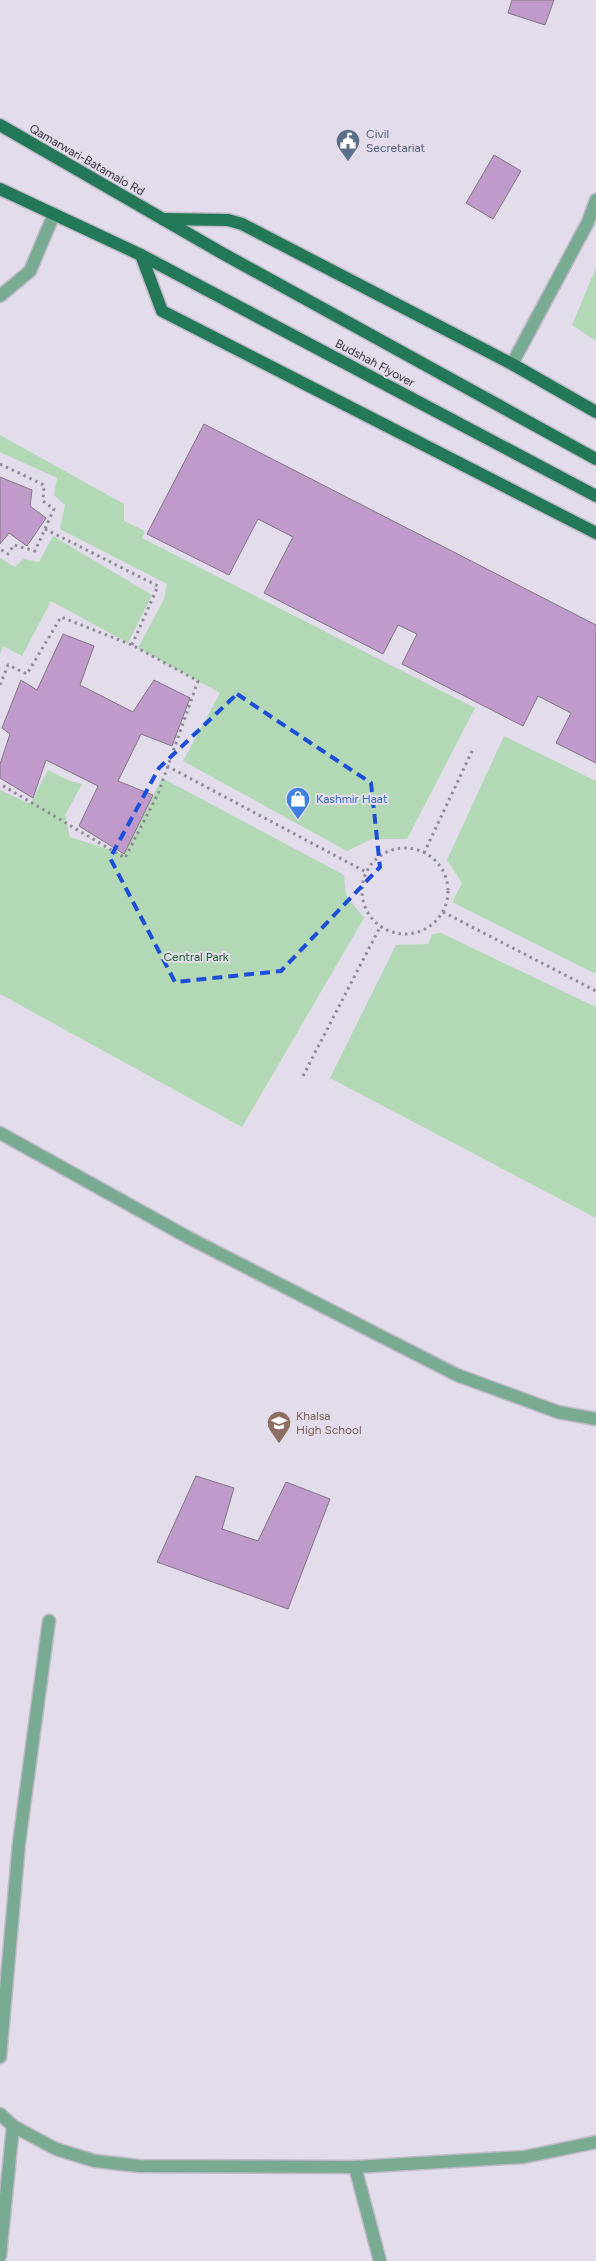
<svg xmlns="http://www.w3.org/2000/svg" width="596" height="2261" font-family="Figtree,sans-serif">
  <rect width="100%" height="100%" fill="#e3dceb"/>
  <!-- green -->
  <g fill="#b3d8b6">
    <path d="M596 268V341L572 325Z"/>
    <path d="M0 435 124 504V521L145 531 142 538 475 708 407 839H372L347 851 183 761 220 693 138 648 164 599 167 584 60 529 65 505 54 495 57 478 0 452Z"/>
    <path d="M53 536 152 595 128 643 51 601 22 656 3 646 0 655V558L15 567 23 559 39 562Z"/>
    <path d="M504 736 596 781V974L452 902 462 883 447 860Z"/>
    <path d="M48 770 70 781 82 784 65 815 70 837 123 854 162 778 344 875 346 895 364 918 242 1127 0 994V790L30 804Z"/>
    <path d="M441 933 596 1007V1218L330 1078 396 945 428 944 432 934Z"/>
  </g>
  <!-- building -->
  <g fill="#c19acc" stroke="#807682">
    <path d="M512 0H554L545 25 508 13Z"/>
    <path d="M494 155 521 171 493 219 466 203Z"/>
    <path d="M204 424 596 625V763L556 743 571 713 538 696 523 726 402 664 417 634 398 625 383 654 264 593 293 537 258 519 229 575 147 534Z"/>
    <path d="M0 477 32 490 30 506 46 518 27 546 9 533 0 544Z"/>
    <path d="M63 634 94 646 80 685 133 712 154 680 190 698 172 746 141 734 118 781 153 795 124 854 79 826 98 786 46 760 33 798 0 778V764L10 734 2 728 21 680 37 690Z"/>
    <path d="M196 1476 234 1488 222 1529 258 1541 286 1482 330 1499 288 1609 157 1562Z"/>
  </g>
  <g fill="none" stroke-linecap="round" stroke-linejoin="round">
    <defs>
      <g id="service">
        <path d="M0 296 30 271 54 214"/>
        <path d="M512 364 588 222 596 200"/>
        <path d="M0 1133 191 1239 457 1375 558 1412 596 1419"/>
        <path d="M0 2057 19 1843 49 1621"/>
      </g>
      <g id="minor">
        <path d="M0 2114 13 2126 0 2256"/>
        <path d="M13 2126 56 2149 95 2161 139 2166 355 2167 524 2157 596 2142"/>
        <path d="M355 2167 380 2261"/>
      </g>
      <g id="primary">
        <path d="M0 125 220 252 596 459"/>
        <path d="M0 189 141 255 596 496"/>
        <path d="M163 219 228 220 242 224 512 364 596 412"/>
        <path d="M141 255 162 311 596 533"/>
      </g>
    </defs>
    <!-- service casing -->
    <use href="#service" stroke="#c0bac7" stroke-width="15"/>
    <!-- minor casing -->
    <use href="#minor" stroke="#c0bac7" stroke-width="15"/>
    <!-- primary casing -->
    <use href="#primary" stroke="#c0bac7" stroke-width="15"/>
    <!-- path -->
    <g stroke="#908c96" stroke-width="3" stroke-dasharray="2.5 4" stroke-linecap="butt">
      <path d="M0 464 44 485 43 501 54 509 35 551 14 545 8 554 0 549"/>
      <path d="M45 529 158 586 132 645"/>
      <path d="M0 685 8 665 27 674 61 617 132 645 198 681 158 794 125 858 0 784"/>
      <path d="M167 766 366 872"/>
      <circle cx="405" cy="891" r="43"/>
      <path d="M424 853 473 749"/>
      <path d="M443 912 596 991"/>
      <path d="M303 1076 380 927"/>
    </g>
    <!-- service -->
    <use href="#service" stroke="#79ab92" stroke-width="12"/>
    <!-- minor -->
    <use href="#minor" stroke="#79ab92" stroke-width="12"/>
    <!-- primary -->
    <use href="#primary" stroke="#227857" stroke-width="12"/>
  </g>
  <!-- marked area -->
  <path fill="none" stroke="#1d4ed8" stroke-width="4" stroke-dasharray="10 6" stroke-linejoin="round" d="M237 694 371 783 380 867 281 971 175 982 110 858 159 768Z"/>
  <!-- icons -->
  <defs>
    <symbol id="civic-pin" viewBox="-11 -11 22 30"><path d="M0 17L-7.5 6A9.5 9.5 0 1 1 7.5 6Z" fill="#5c6f8a" stroke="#e3dceb"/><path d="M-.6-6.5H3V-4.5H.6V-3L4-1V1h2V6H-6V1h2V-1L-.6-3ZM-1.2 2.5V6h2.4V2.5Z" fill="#fff"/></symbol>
    <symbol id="shop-pin" viewBox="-11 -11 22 30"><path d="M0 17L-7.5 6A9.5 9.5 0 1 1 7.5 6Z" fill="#3f7fe0" stroke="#e3dceb"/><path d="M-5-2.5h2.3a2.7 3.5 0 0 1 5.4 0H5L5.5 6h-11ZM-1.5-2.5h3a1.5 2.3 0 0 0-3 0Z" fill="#fff"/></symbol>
    <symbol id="school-pin" viewBox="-11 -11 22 30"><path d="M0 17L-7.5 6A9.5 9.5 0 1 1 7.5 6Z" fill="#8d6e63" stroke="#e3dceb"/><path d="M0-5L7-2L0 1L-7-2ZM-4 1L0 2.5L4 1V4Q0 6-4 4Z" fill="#fff"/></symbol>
  </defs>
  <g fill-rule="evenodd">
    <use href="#civic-pin" x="334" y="127" width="28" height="38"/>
    <use href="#shop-pin" x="284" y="785" width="28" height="38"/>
    <use href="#school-pin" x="265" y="1409" width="28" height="38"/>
  </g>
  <g text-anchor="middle" stroke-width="4" stroke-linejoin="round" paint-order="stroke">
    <!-- service labels -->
    <g font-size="12" fill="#4e5e75" stroke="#e3dceb" text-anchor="start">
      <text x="366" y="138">Civil<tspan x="366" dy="14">Secretariat</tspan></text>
    </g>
    <!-- street labels -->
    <g font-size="12" fill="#353338" stroke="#e3dceb">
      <text transform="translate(87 160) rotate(30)" y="4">Qamarwari-Batamalo Rd</text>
      <text transform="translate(375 363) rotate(28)" y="4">Budshah Flyover</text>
    </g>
    <!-- shop labels -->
    <g font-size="12" fill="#366cbe" stroke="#e3dceb" text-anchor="start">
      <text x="316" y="803">Kashmir Haat</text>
    </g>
    <!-- park labels -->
    <g font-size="12" fill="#155f26" stroke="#e3dceb">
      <text x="196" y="961">Central Park</text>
    </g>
    <!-- education labels -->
    <g font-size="12" fill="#785e54" stroke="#e3dceb" text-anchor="start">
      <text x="296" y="1420">Khalsa<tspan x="296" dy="14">High School</tspan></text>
    </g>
  </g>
</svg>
